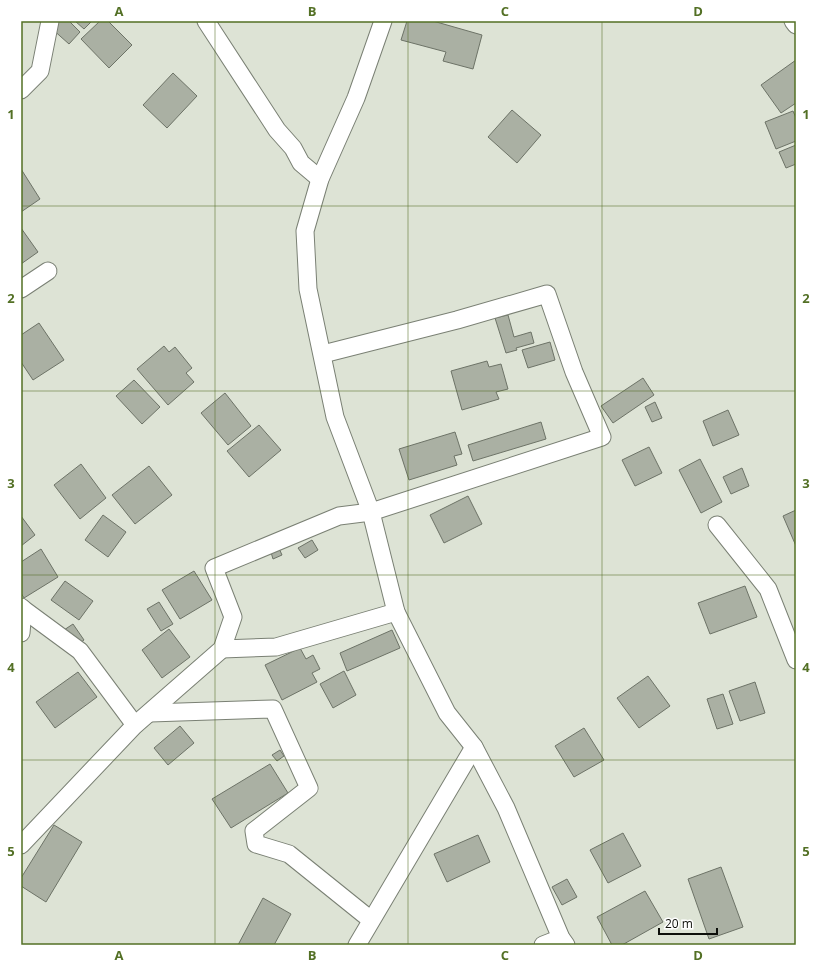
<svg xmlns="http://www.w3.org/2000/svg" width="817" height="966" font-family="'Open Sans',sans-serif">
  <rect width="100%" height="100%" fill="#dde3d5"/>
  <!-- building -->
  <g fill="#aab0a3" stroke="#6d7367">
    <path d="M58 21H69L80 32 69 44 51 28Z"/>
    <path d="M75 21H92L84 29Z"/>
    <path d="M100 21H108L132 45 109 68 81 39Z"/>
    <path d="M407 21H433L482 35 473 69 443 61 446 52 401 40Z"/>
    <path d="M796 60V103L781 113 761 85Z"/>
    <path d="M173 73 197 96 167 128 143 105Z"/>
    <path d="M512 110 541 135 517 163 488 137Z"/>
    <path d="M793 111 796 118V141L776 149 765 122Z"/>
    <path d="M796 145V164L786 168 779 152Z"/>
    <path d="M21 169 40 199 21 212Z"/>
    <path d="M21 228 38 252 21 264Z"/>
    <path d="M508 315 514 337 531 332 534 343 516 348 517 350 506 353 495 318Z"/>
    <path d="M39 323 64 360 33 380 21 362V335Z"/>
    <path d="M550 342 555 360 528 368 522 350Z"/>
    <path d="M164 346 169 352 175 347 192 368 186 373 194 382 168 405 137 369Z"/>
    <path d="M487 361 489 367 501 364 508 389 496 392 499 399 462 410 451 371Z"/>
    <path d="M643 378 654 395 613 423 601 406Z"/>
    <path d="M134 380 160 407 142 424 116 396Z"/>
    <path d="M225 393 251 426 228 445 201 413Z"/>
    <path d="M655 402 662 418 652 422 645 407Z"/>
    <path d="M728 410 739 435 713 446 703 421Z"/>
    <path d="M541 422 546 439 473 461 468 445Z"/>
    <path d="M259 425 281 450 249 477 227 451Z"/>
    <path d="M455 432 462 454 454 456 457 465 409 480 399 449Z"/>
    <path d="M649 447 662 473 635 486 622 460Z"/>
    <path d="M700 459 722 502 701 513 679 470Z"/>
    <path d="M81 464 106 498 80 519 54 485Z"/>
    <path d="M149 466 172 495 135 524 112 495Z"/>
    <path d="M742 468 749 486 731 494 723 477Z"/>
    <path d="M468 496 482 524 444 543 430 515Z"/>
    <path d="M796 510V546L783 516Z"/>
    <path d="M103 515 126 532 108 557 85 540Z"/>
    <path d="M21 516 35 535 21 546Z"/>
    <path d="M312 540 318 550 305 558 298 548Z"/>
    <path d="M278 546 282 555 273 559 270 549Z"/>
    <path d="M41 549 58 577 24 598 21 593V562Z"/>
    <path d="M194 571 212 600 180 619 162 590Z"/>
    <path d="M65 581 93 601 79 620 51 600Z"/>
    <path d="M745 586 757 617 710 634 698 603Z"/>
    <path d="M159 602 173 624 161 631 147 609Z"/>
    <path d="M73 624 84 640 76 646 64 630Z"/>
    <path d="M169 629 190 657 162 678 142 650Z"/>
    <path d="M392 630 400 648 347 671 340 653Z"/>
    <path d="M300 648 306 659 313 655 320 669 312 673 317 682 282 700 265 665Z"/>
    <path d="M344 671 356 695 333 708 320 684Z"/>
    <path d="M78 672 97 697 55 728 36 702Z"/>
    <path d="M648 676 670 706 639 728 617 698Z"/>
    <path d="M755 682 765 713 740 721 729 691Z"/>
    <path d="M723 694 733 724 717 729 707 699Z"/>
    <path d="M180 726 194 743 168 765 154 748Z"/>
    <path d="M584 728 604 760 574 777 555 746Z"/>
    <path d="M280 750 284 756 277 761 272 755Z"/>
    <path d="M270 764 288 793 231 828 212 799Z"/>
    <path d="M54 825 82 842 46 902 21 886V878Z"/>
    <path d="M623 833 641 866 608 883 590 850Z"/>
    <path d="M478 835 490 862 447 882 434 854Z"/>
    <path d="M721 867 743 927 709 939 688 879Z"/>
    <path d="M567 879 577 897 562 905 552 887Z"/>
    <path d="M645 891 663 922 622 945H612L597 917Z"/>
    <path d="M263 898 291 914 274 945H238Z"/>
  </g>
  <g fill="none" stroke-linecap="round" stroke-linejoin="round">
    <defs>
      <g id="minor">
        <path d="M206 21 277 130 293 148 301 163 320 179"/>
        <path d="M383 21 356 98 320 179 305 231 308 289 335 417 371 512 396 612 447 713 474 747 506 808 561 938 566 945"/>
        <path d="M793 21 796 25"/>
        <path d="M21 90 40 71 50 21"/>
        <path d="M21 289 48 271"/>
        <path d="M717 525 768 589 796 660"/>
        <path d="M21 607 23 609 21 633"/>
        <path d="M23 609 80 651 135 725"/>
        <path d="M222 649 276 647 396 612"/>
        <path d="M150 713 273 709 309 788 254 831 256 844 289 854 371 920"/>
        <path d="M21 845 135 725 222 649 233 617 214 568 339 516 371 512 602 437 574 372 547 294 457 320 323 354"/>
        <path d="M357 945 474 747"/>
        <path d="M543 945 561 938"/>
      </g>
    </defs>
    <!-- minor casing -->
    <use href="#minor" stroke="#7a8074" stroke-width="19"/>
    <!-- minor -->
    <use href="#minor" stroke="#fff" stroke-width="17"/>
  </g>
  <!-- grid -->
  <path fill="none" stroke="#537025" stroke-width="1" stroke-opacity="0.55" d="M215 21V945M408 21V945M602 21V945M21 206H796M21 391H796M21 575H796M21 760H796"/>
  <!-- border -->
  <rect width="817" height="966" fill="none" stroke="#ffffff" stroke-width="44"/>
  <!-- scale -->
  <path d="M659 928v6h58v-6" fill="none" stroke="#0d0f0a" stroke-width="2"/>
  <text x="665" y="928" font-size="12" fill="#0d0f0a" stroke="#ffffff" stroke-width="3" paint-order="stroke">20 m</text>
  <rect x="22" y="22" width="773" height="922" fill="none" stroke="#537025" stroke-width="1.5"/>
  <g font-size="13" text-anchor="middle" font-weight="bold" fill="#537025">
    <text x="119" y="16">A</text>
    <text x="312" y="16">B</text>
    <text x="505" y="16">C</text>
    <text x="698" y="16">D</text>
    <text x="11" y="119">1</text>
    <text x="806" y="119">1</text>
    <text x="11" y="303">2</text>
    <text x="806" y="303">2</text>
    <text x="11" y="488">3</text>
    <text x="806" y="488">3</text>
    <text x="11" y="672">4</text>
    <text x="806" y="672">4</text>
    <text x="11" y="856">5</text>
    <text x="806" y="856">5</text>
    <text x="119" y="960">A</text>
    <text x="312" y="960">B</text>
    <text x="505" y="960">C</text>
    <text x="698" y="960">D</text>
  </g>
</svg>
